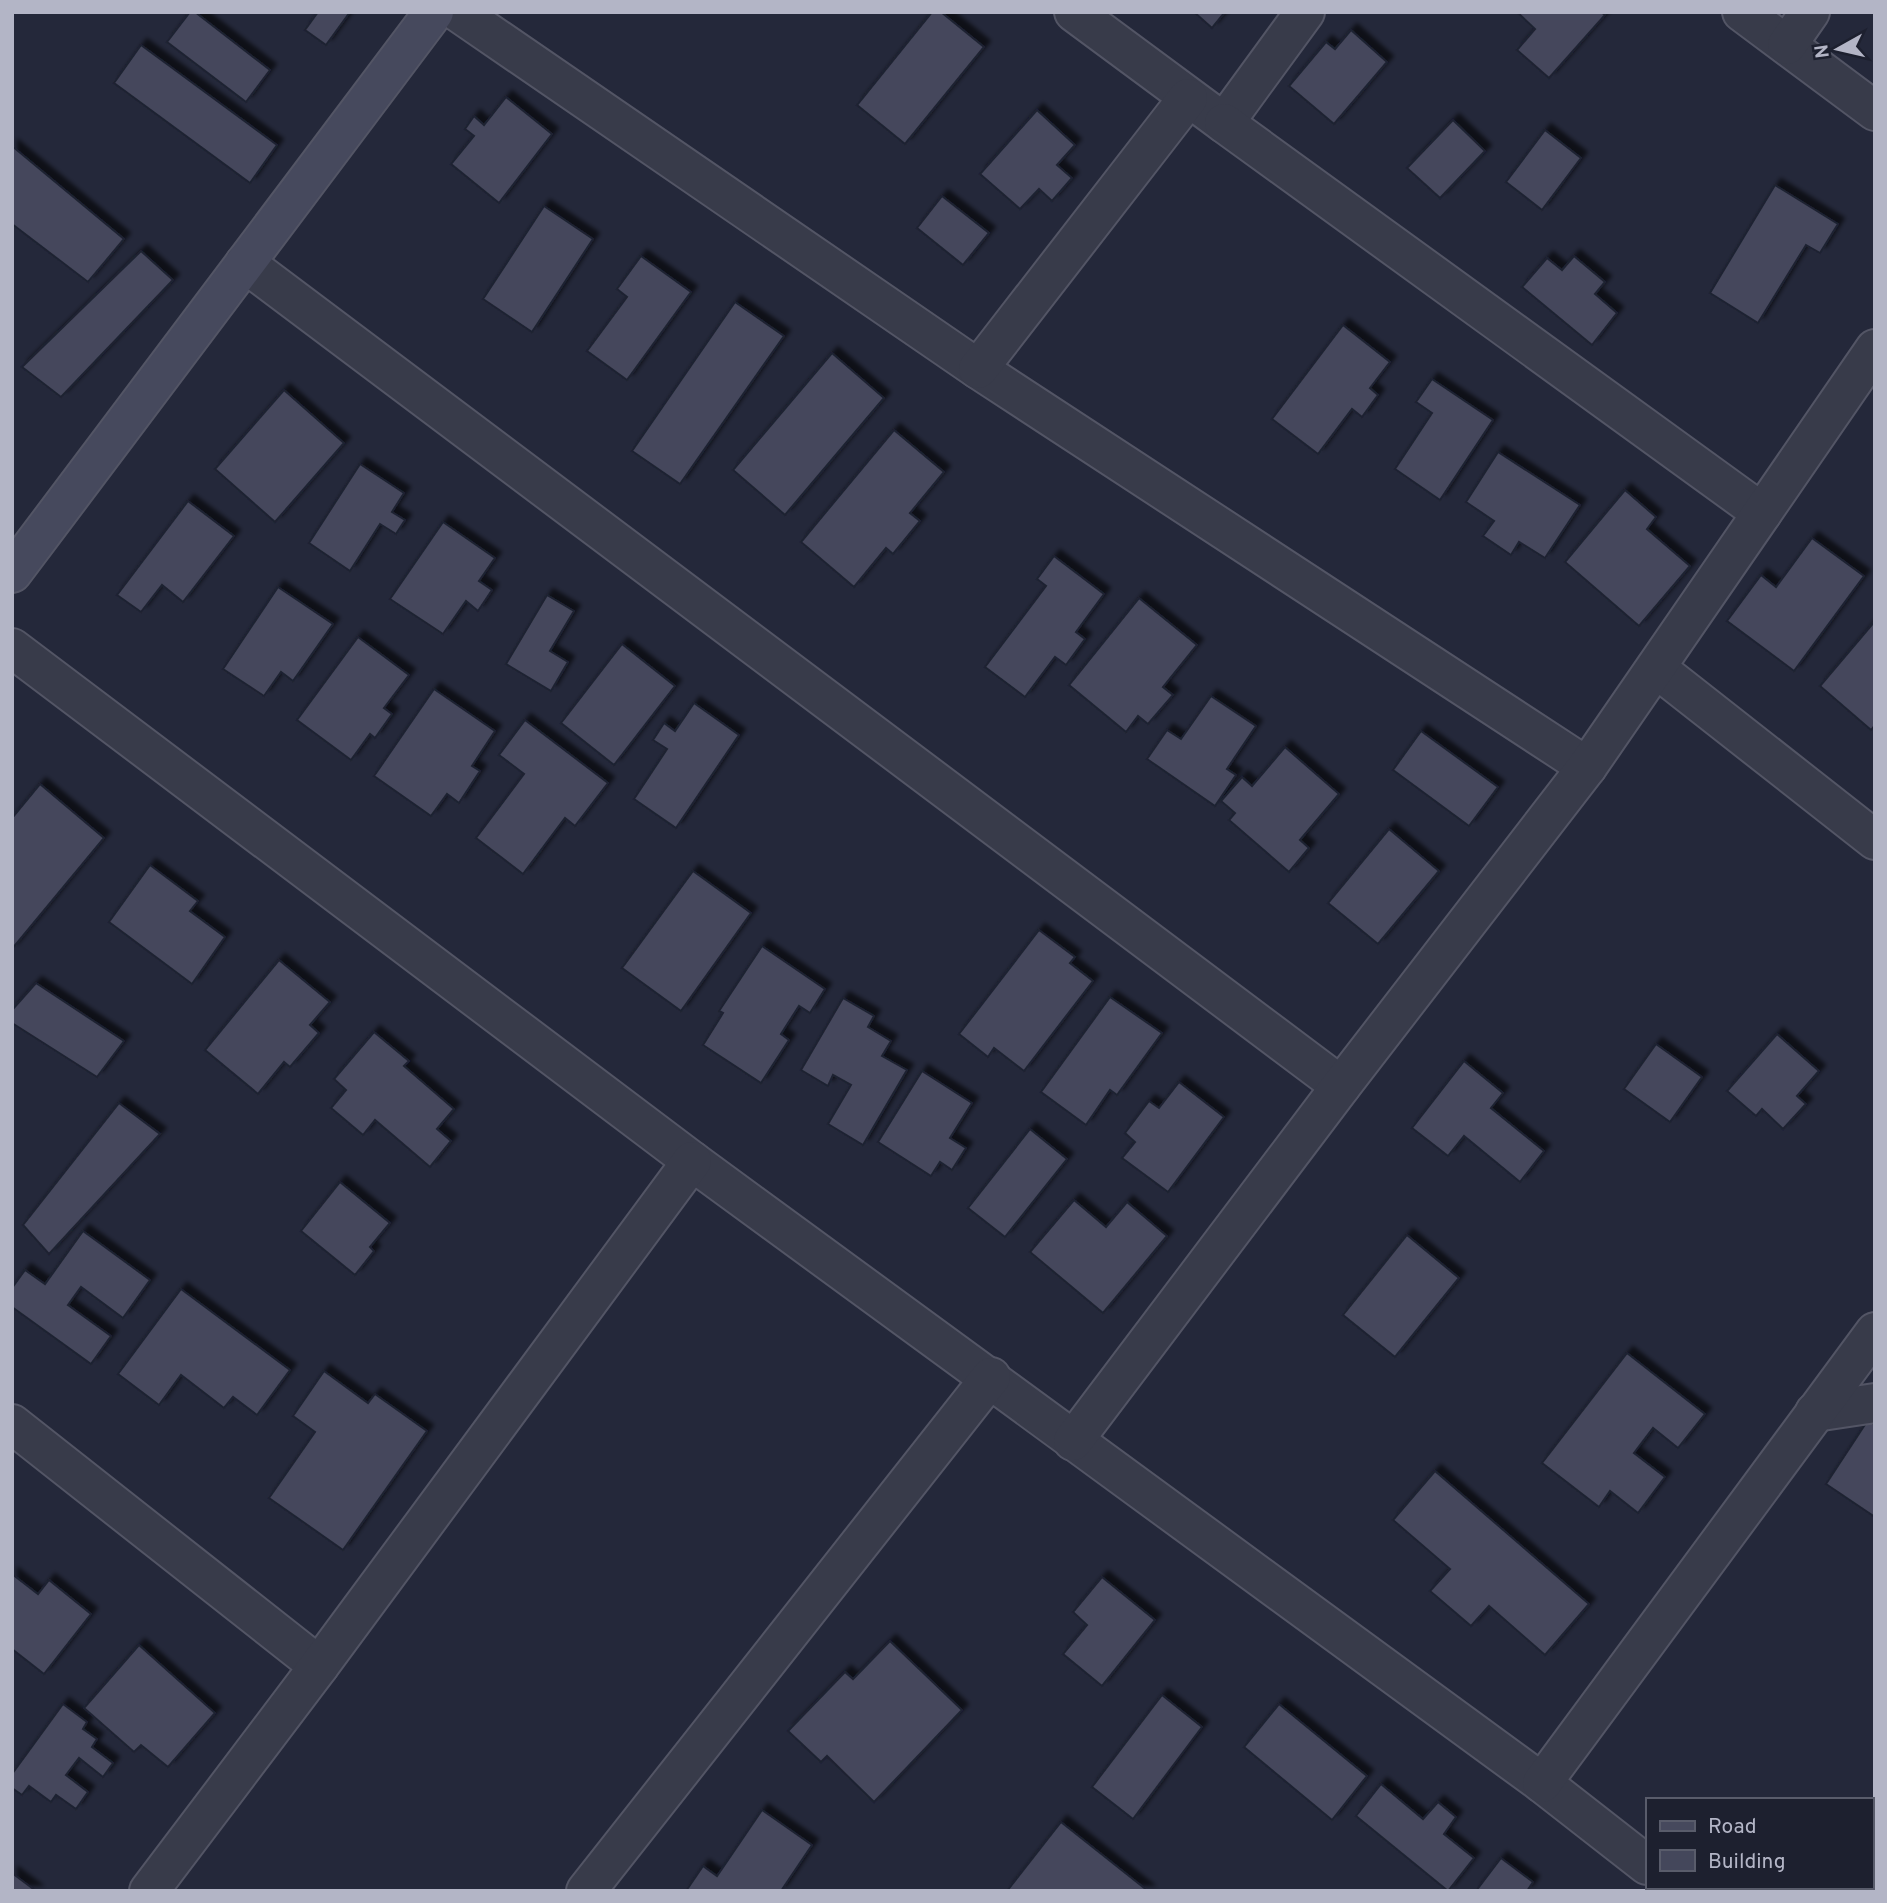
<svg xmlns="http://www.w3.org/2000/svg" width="1887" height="1903" font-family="Overpass,sans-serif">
  <defs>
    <filter id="shadow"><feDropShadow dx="6" dy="-6" stdDeviation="2" flood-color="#0009"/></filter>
  </defs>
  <rect width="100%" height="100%" fill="#24283a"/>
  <!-- building -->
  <g fill="#44475b" stroke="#1f2231" stroke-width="2" filter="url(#shadow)">
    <path d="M190 12H195L270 70 246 102 167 42Z"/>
    <path d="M318 12H350L326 45 305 30Z"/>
    <path d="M932 12H941L984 47 905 144 857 105Z"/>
    <path d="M1194 12H1225L1212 28Z"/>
    <path d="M1517 12H1601L1605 15 1549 78 1517 50 1535 29Z"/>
    <path d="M1351 30 1387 62 1334 124 1289 86 1326 42 1335 49Z"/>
    <path d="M141 45 277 145 250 183 114 83Z"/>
    <path d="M506 97 552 134 499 203 451 164 474 136 465 129 474 116 484 125Z"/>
    <path d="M1037 110 1075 145 1057 165 1072 178 1052 201 1039 189 1020 209 980 174Z"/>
    <path d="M1453 120 1485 151 1440 198 1407 168Z"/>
    <path d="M1545 130 1581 158 1542 210 1506 182Z"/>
    <path d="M12 146 124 239 88 282 12 224Z"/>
    <path d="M1775 185 1838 224 1820 253 1806 245 1758 323 1710 293Z"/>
    <path d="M942 196 989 233 963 265 917 228Z"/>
    <path d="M544 206 593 239 532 332 483 299Z"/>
    <path d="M141 251 173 280 61 397 22 367Z"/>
    <path d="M641 256 691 292 627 380 587 351 627 297 617 289Z"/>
    <path d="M1574 256 1605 282 1595 294 1617 313 1592 345 1522 287 1547 258 1562 270Z"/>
    <path d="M735 302 784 336 680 484 632 451Z"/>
    <path d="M1343 325 1390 362 1370 388 1378 395 1362 417 1352 409 1318 454 1272 419Z"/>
    <path d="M832 353 884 398 785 515 733 470Z"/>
    <path d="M1432 379 1493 420 1440 500 1395 469 1432 413 1416 402Z"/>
    <path d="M284 390 344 443 275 522 215 469Z"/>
    <path d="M894 430 944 472 910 513 920 521 893 554 886 548 854 587 801 542Z"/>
    <path d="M1498 452 1580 505 1545 558 1519 542 1511 555 1483 536 1494 521 1466 502Z"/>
    <path d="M360 464 404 493 392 512 405 520 396 534 380 524 350 571 309 543Z"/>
    <path d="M1625 490 1656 517 1647 529 1690 566 1639 626 1565 562Z"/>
    <path d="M188 501 234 536 183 602 162 585 141 612 117 595Z"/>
    <path d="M443 522 495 558 479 581 492 590 478 611 466 601 443 634 390 599Z"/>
    <path d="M1812 538 1864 576 1794 671 1727 621 1761 575 1776 587Z"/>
    <path d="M1054 556 1104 594 1076 632 1085 639 1066 665 1055 657 1025 697 985 667 1046 586 1037 579Z"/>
    <path d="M278 587 333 624 293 681 281 672 264 696 223 669Z"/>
    <path d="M547 595 574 611 550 651 568 662 551 691 506 664Z"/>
    <path d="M1139 598 1197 645 1163 687 1173 695 1148 724 1138 716 1126 732 1069 685Z"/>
    <path d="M1875 621V725L1871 730 1820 686Z"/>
    <path d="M358 637 409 675 384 708 392 714 375 738 370 734 351 760 297 720Z"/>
    <path d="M622 644 675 686 614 765 561 723Z"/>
    <path d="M434 689 495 731 472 766 480 771 459 803 447 794 431 816 374 776Z"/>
    <path d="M1211 696 1256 726 1227 769 1236 775 1215 806 1147 759 1167 730 1181 739Z"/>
    <path d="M694 703 739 735 676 828 634 799 667 749 653 740 664 723 675 731Z"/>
    <path d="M525 720 608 783 575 826 565 818 523 874 476 838 524 774 499 755Z"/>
    <path d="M1421 731 1498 787 1469 826 1393 770Z"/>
    <path d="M1285 747 1339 794 1300 840 1309 848 1289 872 1229 820 1235 813 1221 801 1242 777 1252 786Z"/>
    <path d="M40 784 104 838 12 949V818Z"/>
    <path d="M1389 829 1439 871 1378 944 1328 903Z"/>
    <path d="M150 865 198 901 190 911 225 937 192 984 109 922Z"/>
    <path d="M693 871 751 913 681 1011 622 968Z"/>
    <path d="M1039 930 1075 957 1070 963 1093 981 1024 1071 994 1048 988 1057 959 1034Z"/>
    <path d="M762 946 825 989 810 1013 799 1006 781 1034 789 1040 761 1083 703 1045 723 1013 719 1011Z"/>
    <path d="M279 960 330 1002 310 1025 319 1033 290 1067 284 1062 258 1094 205 1050Z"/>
    <path d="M36 983 124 1041 97 1077 12 1023V1010Z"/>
    <path d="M1110 997 1162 1033 1117 1095 1110 1090 1086 1125 1041 1092Z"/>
    <path d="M843 998 874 1016 868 1027 891 1041 882 1056 907 1070 863 1145 828 1124 851 1085 833 1075 828 1086 801 1070Z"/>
    <path d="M374 1032 409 1061 404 1066 454 1109 437 1129 451 1141 430 1167 375 1120 363 1135 331 1108 346 1090 334 1079Z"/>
    <path d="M1777 1034 1819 1071 1797 1096 1806 1104 1783 1129 1762 1109 1756 1116 1727 1091Z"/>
    <path d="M1656 1044 1702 1077 1670 1122 1624 1089Z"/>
    <path d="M1464 1061 1503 1093 1491 1108 1544 1151 1520 1182 1464 1136 1448 1156 1412 1128Z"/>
    <path d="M922 1071 972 1103 950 1138 966 1148 952 1170 940 1162 931 1176 878 1142Z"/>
    <path d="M1179 1082 1224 1117 1168 1192 1122 1158 1135 1142 1125 1133 1149 1101 1159 1108Z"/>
    <path d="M119 1103 160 1134 49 1254 23 1225Z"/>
    <path d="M1030 1129 1067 1159 1005 1237 968 1208Z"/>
    <path d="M340 1182 390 1223 370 1247 374 1251 355 1275 301 1231Z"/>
    <path d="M1074 1200 1106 1227 1127 1202 1167 1236 1103 1313 1030 1252Z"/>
    <path d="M83 1231 150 1280 123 1318 81 1287 68 1305 111 1336 91 1364 12 1307V1288L25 1270 45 1284Z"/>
    <path d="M1407 1235 1459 1278 1395 1357 1343 1315Z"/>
    <path d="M181 1289 290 1370 257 1415 233 1397 224 1408 181 1375 159 1405 118 1374Z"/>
    <path d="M1627 1353 1705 1414 1678 1448 1653 1428 1634 1453 1665 1477 1638 1513 1610 1491 1599 1507 1542 1463Z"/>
    <path d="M324 1371 368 1403 375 1394 427 1431 343 1550 269 1498 315 1432 293 1416Z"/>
    <path d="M1868 1420 1875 1425V1517L1826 1484Z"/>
    <path d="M1435 1471 1589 1604 1545 1655 1489 1606 1471 1626 1430 1591 1450 1569 1393 1520Z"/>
    <path d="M12 1574 38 1594 49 1580 91 1614 44 1674 12 1649Z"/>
    <path d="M1102 1577 1155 1620 1102 1686 1063 1654 1087 1625 1073 1612Z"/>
    <path d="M890 1641 962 1710 874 1802 827 1756 821 1762 788 1731 845 1672 853 1679Z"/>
    <path d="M139 1645 215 1713 168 1767 141 1745 134 1752 84 1708Z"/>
    <path d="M1162 1695 1202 1727 1133 1819 1092 1787Z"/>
    <path d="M63 1704 87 1722 83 1729 97 1739 92 1747 113 1763 103 1777 79 1758 66 1775 88 1792 76 1809 56 1795 51 1802 29 1786 22 1795 12 1788V1774Z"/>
    <path d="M1279 1704 1367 1776 1332 1820 1244 1747Z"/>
    <path d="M1381 1784 1423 1819 1438 1802 1456 1817 1444 1834 1474 1858 1448 1891 1356 1816Z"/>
    <path d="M1875 1805V1891H1846L1841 1887H1871V1810Z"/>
    <path d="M762 1810 812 1845 781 1891H686L703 1866 717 1876Z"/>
    <path d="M1061 1822 1148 1891H1007Z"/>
    <path d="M1501 1858 1533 1882 1527 1891H1476Z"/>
    <path d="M12 1873 36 1891H12Z"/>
  </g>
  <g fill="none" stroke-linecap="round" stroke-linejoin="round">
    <defs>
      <g id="street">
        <path d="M458 12 978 369 1587 767"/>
        <path d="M1074 12 1224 123 1305 12"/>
        <path d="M1742 12 1875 111"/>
        <path d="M1787 45 1810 12"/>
        <path d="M1224 123 1762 513"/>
        <path d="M245 263 1341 1086"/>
        <path d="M978 369 1188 98"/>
        <path d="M12 648 692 1161 1542 1783 1647 1865"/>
        <path d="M1656 668 1875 840"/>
        <path d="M1815 1412 1875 1403"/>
        <path d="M12 1424 319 1666"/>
        <path d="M1073 1441 1341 1086 1587 767 1875 349"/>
        <path d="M1542 1783 1875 1332"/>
        <path d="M1676 1887 1680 1891"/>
        <path d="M149 1891 319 1666 692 1161"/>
        <path d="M586 1891 991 1377"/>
      </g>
      <path id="secondary" d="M12 573 434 12"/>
    </defs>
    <!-- street casing -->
    <use href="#street" stroke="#535565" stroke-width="42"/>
    <!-- secondary casing -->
    <use href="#secondary" stroke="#535565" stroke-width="42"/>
    <!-- street -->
    <use href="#street" stroke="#383b4a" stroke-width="38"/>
    <!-- secondary -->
    <use href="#secondary" stroke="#46495d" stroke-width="38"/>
  </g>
  <!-- border -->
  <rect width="1887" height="1903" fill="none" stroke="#b3b5c6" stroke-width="28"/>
  <!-- legend -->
  <rect x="1646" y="1798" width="228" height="91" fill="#1d202f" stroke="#595c6b" stroke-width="2"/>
  <rect x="1660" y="1821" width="35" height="10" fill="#46495d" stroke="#595c6b" stroke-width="2"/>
  <text x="1708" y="1833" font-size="21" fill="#b3b5c6">Road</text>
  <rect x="1660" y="1850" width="35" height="21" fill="#44475b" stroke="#595c6b" stroke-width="2"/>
  <text x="1708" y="1868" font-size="21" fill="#b3b5c6">Building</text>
  <!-- north arrow -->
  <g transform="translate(1838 49) rotate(262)" stroke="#1d202f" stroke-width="5" paint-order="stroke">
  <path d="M0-5L12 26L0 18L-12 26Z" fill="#b3b5c6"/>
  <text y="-10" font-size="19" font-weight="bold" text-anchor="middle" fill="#b3b5c6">N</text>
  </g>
</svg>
